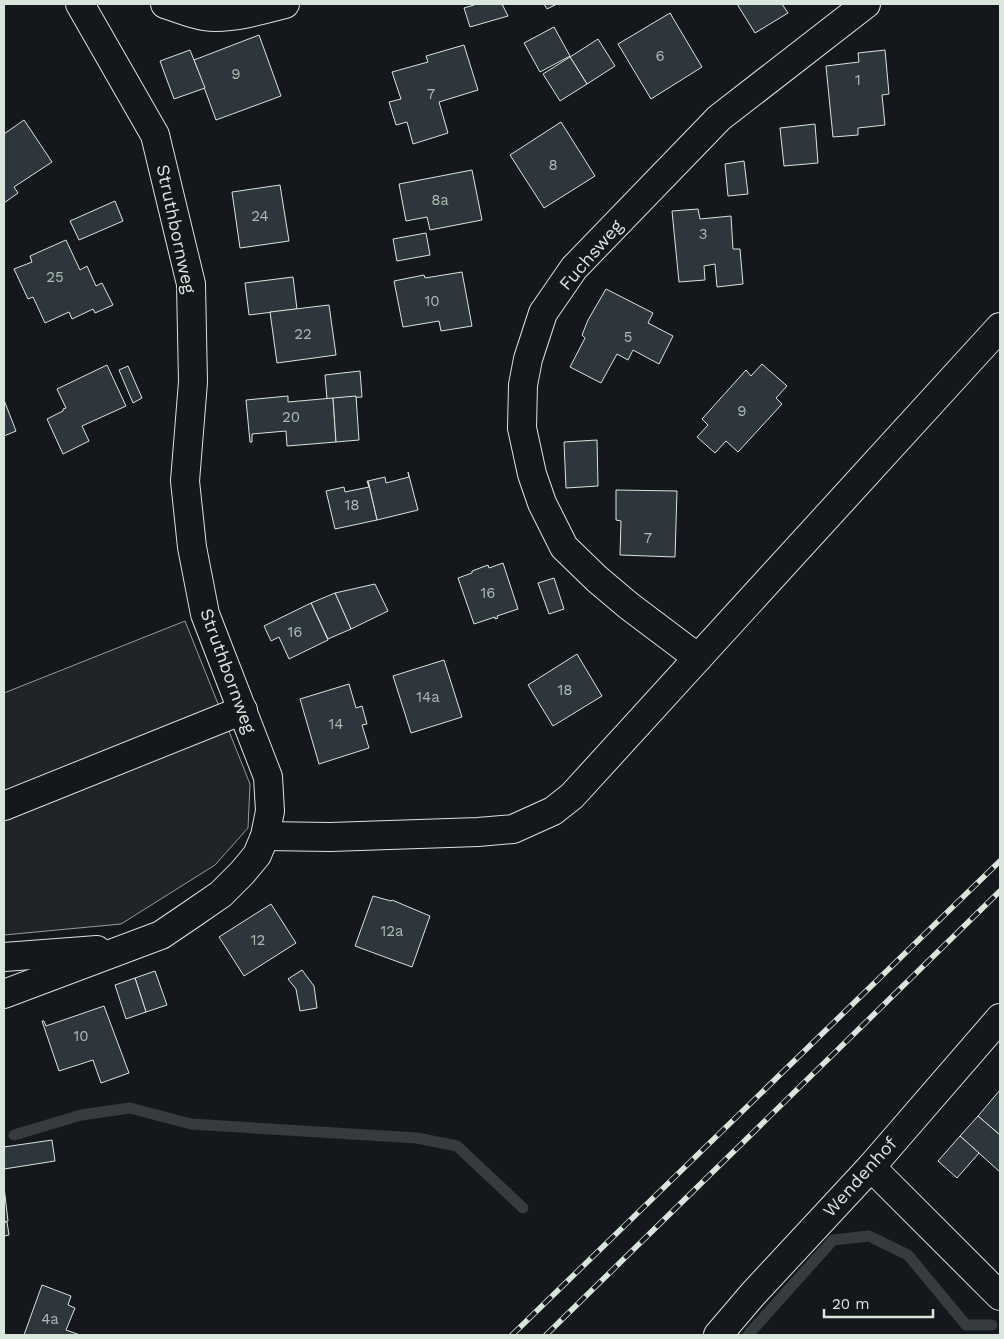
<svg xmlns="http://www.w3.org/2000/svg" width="1004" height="1339" font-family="'Work Sans',sans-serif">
  <rect width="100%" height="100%" fill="#14181c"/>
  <!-- green -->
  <path fill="#202428" stroke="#939e99" d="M185 621 250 784 248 828 215 865 121 924 4 935V693Z"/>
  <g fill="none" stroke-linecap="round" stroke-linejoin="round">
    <!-- stream -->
    <g stroke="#363b3e" stroke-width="11">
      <path d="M14 1135 81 1115 130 1108 191 1124 417 1138 457 1146 523 1208"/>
      <path d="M748 1335 833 1240 869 1236 908 1255 966 1325H992"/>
    </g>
  </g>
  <!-- building -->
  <g fill="#2c363c" stroke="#d8e6dc">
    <path d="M477 4H502L508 16 470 27 464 8Z"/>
    <path d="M544 4H557L547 9Z"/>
    <path d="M737 4H782L788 13 755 33Z"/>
    <path d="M670 13 702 67 651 99 618 44Z"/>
    <path d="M554 27 570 56 540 72 524 43Z"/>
    <path d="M259 35 281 96 216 120 194 60Z"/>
    <path d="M598 39 615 66 587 84 570 57Z"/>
    <path d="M464 45 478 90 439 102 448 133 413 144 407 122 396 125 389 102 401 99 392 72 428 62 426 56Z"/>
    <path d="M190 50 205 88 174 99 160 61Z"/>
    <path d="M885 50 889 94 882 95 885 125 858 128V135L833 137 826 66 859 62 858 53Z"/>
    <path d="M570 57 587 84 560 101 543 74Z"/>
    <path d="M24 120 52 162 14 187 18 193 4 203V134Z"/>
    <path d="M561 122 595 176 544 208 510 155Z"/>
    <path d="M815 124 818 163 784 166 780 128Z"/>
    <path d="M744 161 748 194 728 196 725 164Z"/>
    <path d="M472 170 482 220 430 230 427 217 406 221 399 184Z"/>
    <path d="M280 185 289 241 240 248 232 192Z"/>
    <path d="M115 201 123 221 79 240 70 221Z"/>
    <path d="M698 209 700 219 731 216 733 249H740L743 284 717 287 715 264 704 266 705 280 679 282 672 211Z"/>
    <path d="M426 233 430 255 397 261 393 239Z"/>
    <path d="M66 240 80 270 87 266 96 286 102 283 113 305 95 313 93 309 72 319 69 312 45 323 33 297 28 299 14 269 32 262 30 256Z"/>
    <path d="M462 272 472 326 441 331 439 321 403 327 394 281 424 275 425 278Z"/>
    <path d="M293 277 297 309 249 315 245 283Z"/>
    <path d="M606 289 653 313 648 323 673 336 659 364 633 350 628 360 617 354 601 383 570 367 585 338 582 335 588 320Z"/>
    <path d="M329 305 336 355 277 363 270 312Z"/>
    <path d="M762 364 787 386 776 398 782 404 738 452 726 441 715 453 697 437 708 425 702 419 746 370 751 376Z"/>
    <path d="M107 365 126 406 82 426 89 441 63 454 47 419 63 411V409L66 408 57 389Z"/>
    <path d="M128 366 142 398 133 403 119 370Z"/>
    <path d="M360 371 362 397 327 399 325 375Z"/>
    <path d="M288 396V402L333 398 336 442 287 446 286 431 252 434V442H250L246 400Z"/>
    <path d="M356 396 359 440 336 442 333 398Z"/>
    <path d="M4 400 16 431 4 436Z"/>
    <path d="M597 440 598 486 566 488 564 442Z"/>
    <path d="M408 472 418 510 377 520 368 481 385 477 386 483 409 477Z"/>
    <path d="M367 481H368L377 520 335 529 326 491 344 487 345 492 369 487Z"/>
    <path d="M616 490 677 491 675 557 620 555 621 521 616 520Z"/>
    <path d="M503 563 518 609 497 616 498 618 495 619V617L474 624 458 578 472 573V571L488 565 489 568Z"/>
    <path d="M554 578 564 609 549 614 538 583Z"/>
    <path d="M375 584 388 611 351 629 335 593Z"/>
    <path d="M335 593 351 629 328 639 311 603Z"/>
    <path d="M311 603 328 640 289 659 279 637 271 641 264 626Z"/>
    <path d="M577 654 602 696 553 726 528 685Z"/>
    <path d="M444 660 462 717 411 733 393 676Z"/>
    <path d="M349 684 356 708 362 706 367 724 362 725 369 748 319 764 300 699Z"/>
    <path d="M373 896 391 901 392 900 430 916 412 967 355 946Z"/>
    <path d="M271 904 296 943 244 976 219 937Z"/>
    <path d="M302 970 314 986 317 1008 300 1011 296 989 288 979Z"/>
    <path d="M155 971 167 1005 146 1012 135 978Z"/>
    <path d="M135 978 146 1012 126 1019 115 985Z"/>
    <path d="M104 1006 129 1073 101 1083 93 1060 59 1071 42 1021H44L46 1026Z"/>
    <path d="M1000 1090V1135L978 1116Z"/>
    <path d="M978 1116 1000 1135V1172L960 1136Z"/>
    <path d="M960 1136 979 1153 957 1178 938 1161Z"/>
    <path d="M52 1140 55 1161 4 1169V1147Z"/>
    <path d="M4 1187 8 1221 4 1222Z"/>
    <path d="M4 1222H7L9 1235 4 1236Z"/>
    <path d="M42 1285 71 1296 68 1305 75 1308 66 1330 80 1335H24Z"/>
  </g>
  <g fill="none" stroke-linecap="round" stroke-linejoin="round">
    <defs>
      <g id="minor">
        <path d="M165 4C179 9 200 17 215 17 238 17 262 10 285 4"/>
        <path d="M698 658 629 606 597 579 564 547 542 503 532 474 522 428 523 385 528 359 543 313 574 268 719 118 866 4"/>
        <path d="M4 806 243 710"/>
        <path d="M265 836 330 837 478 832 513 829 553 811 572 796 1000 327"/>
        <path d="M4 957 97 950"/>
        <path d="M4 994 161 935 192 914 221 894 242 873 257 855 265 836 270 811 268 777 205 614 192 547 185 481 193 382 191 284 155 135 80 4"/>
        <path d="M871 1167 1000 1296"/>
        <path d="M718 1335 753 1294 871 1167 1000 1018"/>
      </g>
    </defs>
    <!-- minor casing -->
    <use href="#minor" stroke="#d8e6dc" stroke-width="30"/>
    <!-- minor -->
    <use href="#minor" stroke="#14181c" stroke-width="28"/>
    <defs>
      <g id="rail">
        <path d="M512 1335 1000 861"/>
        <path d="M546 1335 1000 891"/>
      </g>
    </defs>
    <!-- rail casing -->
    <use href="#rail" stroke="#d8e6dc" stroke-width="5.5"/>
    <!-- rail -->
    <use href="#rail" stroke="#14181c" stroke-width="4" stroke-dasharray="11" stroke-linecap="butt"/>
  </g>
  <g text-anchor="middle" stroke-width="4" stroke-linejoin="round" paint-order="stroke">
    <!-- number labels -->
    <g font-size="15" fill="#adbab4">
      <text x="660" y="61">6</text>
      <text x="236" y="79">9</text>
      <text x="858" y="85">1</text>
      <text x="431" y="99">7</text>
      <text x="553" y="170">8</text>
      <text x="440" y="205">8a</text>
      <text x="260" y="221">24</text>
      <text x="703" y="239">3</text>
      <text x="55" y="282">25</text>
      <text x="432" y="306">10</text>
      <text x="303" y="339">22</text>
      <text x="628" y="342">5</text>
      <text x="742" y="416">9</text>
      <text x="291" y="422">20</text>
      <text x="352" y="510">18</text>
      <text x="648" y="543">7</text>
      <text x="488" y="598">16</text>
      <text x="295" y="637">16</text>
      <text x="565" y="695">18</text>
      <text x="428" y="702">14a</text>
      <text x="336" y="729">14</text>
      <text x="392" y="936">12a</text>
      <text x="258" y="945">12</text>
      <text x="81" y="1041">10</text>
      <text x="50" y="1324">4a</text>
    </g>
    <!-- street labels -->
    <g font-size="18" fill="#d8e6dc" stroke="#14181c">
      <text transform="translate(176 229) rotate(78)" y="6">Struthbornweg</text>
      <text transform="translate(591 255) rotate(-49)" y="6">Fuchsweg</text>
      <text transform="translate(228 671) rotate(70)" y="6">Struthbornweg</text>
      <text transform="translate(860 1177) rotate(-48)" y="6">Wendenhof</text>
    </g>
  </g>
  <!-- border -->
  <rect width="1004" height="1339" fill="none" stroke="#d8e6dc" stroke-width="10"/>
  <!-- scale -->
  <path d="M824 1309v8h109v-8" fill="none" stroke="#d8e6dc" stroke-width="2.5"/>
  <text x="832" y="1309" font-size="15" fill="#d8e6dc" stroke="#14181c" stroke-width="4" paint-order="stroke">20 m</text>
</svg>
